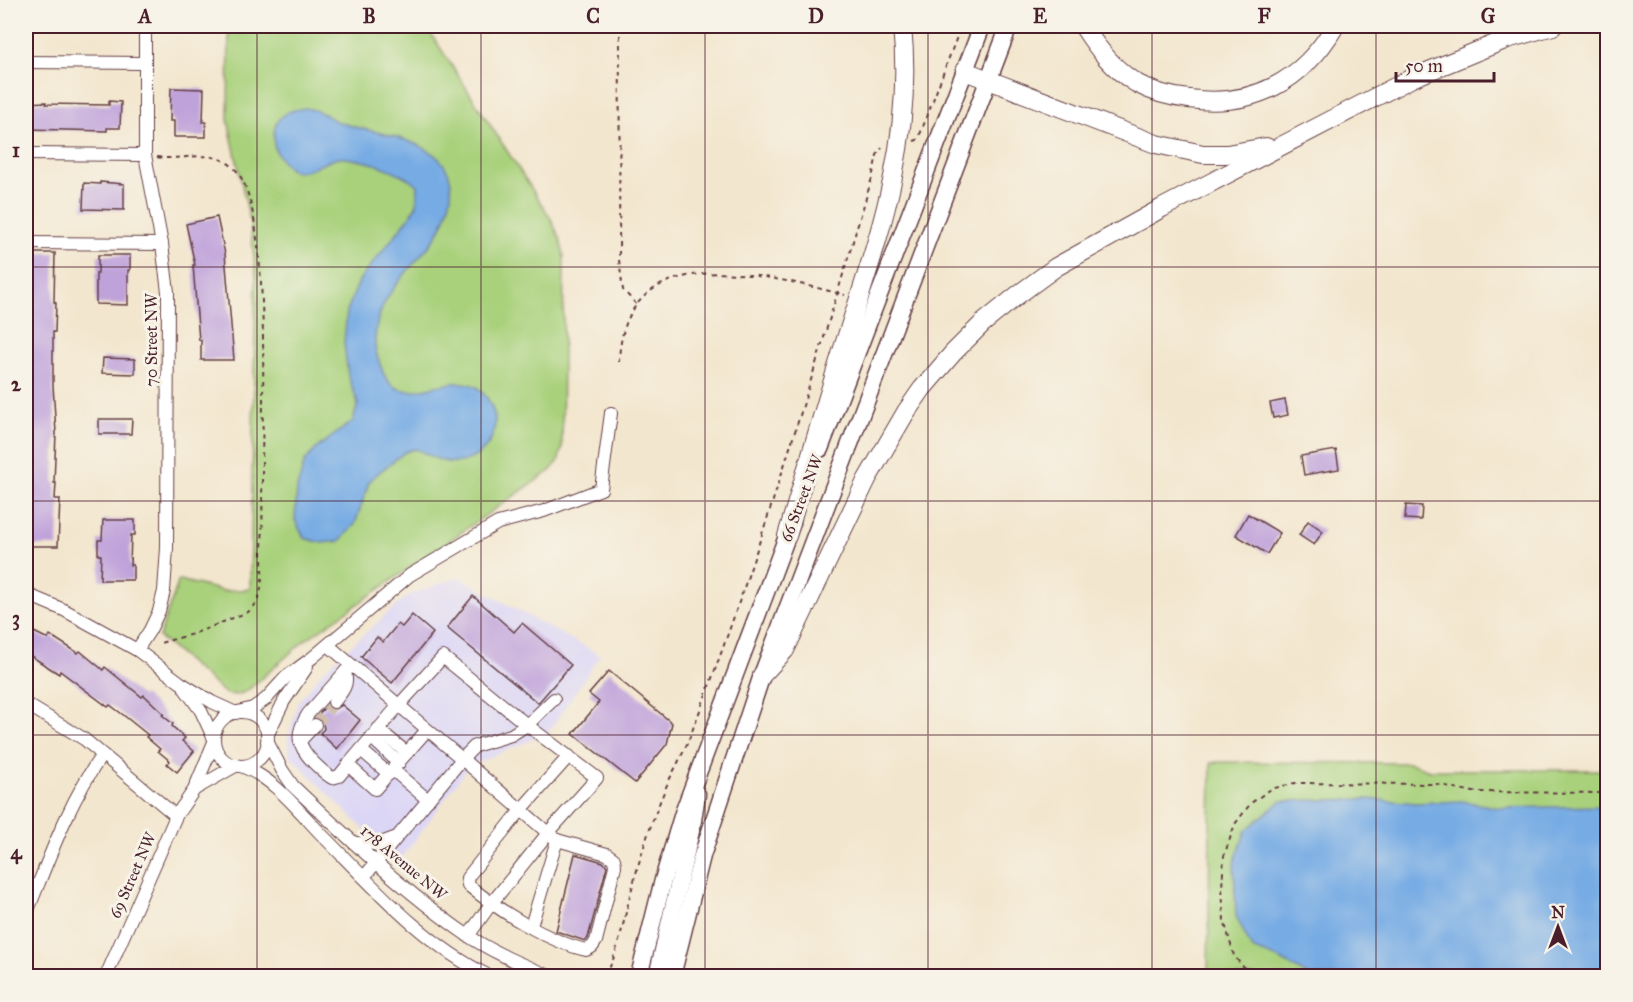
<svg xmlns="http://www.w3.org/2000/svg" width="1633" height="1002" font-family="'IM FELL Great Primer',serif">
  <rect width="100%" height="100%" fill="#f7f3e8"/>
  <filter id="ink" filterUnits="userSpaceOnUse"><feTurbulence type="fractalNoise" baseFrequency=".0167" numOctaves="2"/><feDisplacementMap in="SourceGraphic" scale="12" xChannelSelector="R" yChannelSelector="G"/><feConvolveMatrix kernelMatrix="1 2 1 2 8 2 1 2 1" color-interpolation-filters="sRGB"/></filter>
  <filter id="wash" filterUnits="userSpaceOnUse"><feTurbulence type="fractalNoise" baseFrequency=".008" numOctaves="4" result="noise"/><feDisplacementMap in="SourceGraphic" scale="24" xChannelSelector="R" yChannelSelector="G"/><feGaussianBlur stdDeviation="1.35" result="paint"/><feColorMatrix in="noise" values="0 0 0 0 0 0 0 0 0 0 0 0 0 0 0 0 0 1.4 0 .05"/><feComposite in="paint" operator="in"/></filter>
  <g filter="url(#wash)">
    <rect width="100%" height="100%" fill="#f3e6ce"/>
    <!-- built -->
    <path fill="#dcd6f6" d="M458 577 600 655 548 733 469 766 398 863 289 755 288 739 298 702 323 671 407 596Z"/>
    <!-- green -->
    <g fill="#a9d17c" stroke="#7a7854" stroke-width="1.5">
      <path d="M229 26H426L550 217 560 239 564 256 562 448 558 462 550 471 304 641 248 690 238 695 226 694 159 637 179 580 224 591 250 589 256 275 250 222 228 120Z"/>
      <path d="M1211 762 1410 763 1430 770H1607V976H1208Z"/>
    </g>
    <!-- water -->
    <g fill="#76abe4" stroke="#606588" stroke-width="1.5">
      <path d="M305 108C310 109 317 110 322 113 327 115 332 120 338 122 377 136 463 138 450 201 446 221 437 238 423 253 398 282 373 305 375 347 376 352 378 359 380 364 396 420 446 367 478 388 481 390 484 395 487 398 491 404 496 415 495 423 493 451 467 469 440 460 432 457 424 452 415 449L405 452 377 474 369 482 355 524 340 541 322 543 304 538 295 520 297 488 305 461 318 447 353 421 358 403 348 376 344 343 347 311 360 279 409 218 417 204 418 185C397 170 371 161 345 158 322 155 298 193 277 153 272 145 273 130 277 122 283 111 294 110 305 108Z"/>
      <path d="M1367 799 1417 803 1462 801 1500 808 1607 806V976H1309L1281 960 1252 949 1236 916 1234 863 1246 830 1281 801Z"/>
    </g>
    <g id="blocks">
      <!-- building -->
      <g fill="#bfa2da">
        <path d="M171 88 204 89 203 122H206V137H174V121H170Z"/>
        <path d="M109 101 121 102 120 128H107V131L26 129V103L46 102V104L109 105Z"/>
        <path d="M100 182 124 184V210L83 209 84 183 100 184Z"/>
        <path d="M217 217 225 254 234 360H201V340H199L193 265H195L186 224Z"/>
        <path d="M26 253H55L54 302 56 303 55 332H53V385L56 433 54 483H56L55 499H60L58 546H26L28 498H26Z"/>
        <path d="M98 255H130V270H128V305L96 304V273H98Z"/>
        <path d="M103 358 135 359V374L102 373Z"/>
        <path d="M1285 400 1288 415 1273 418 1270 403Z"/>
        <path d="M99 419H132L131 434H99Z"/>
        <path d="M1336 450 1339 469 1304 475 1301 456Z"/>
        <path d="M1406 505 1422 506 1421 520 1405 519Z"/>
        <path d="M1248 514 1280 533 1267 554 1236 535Z"/>
        <path d="M103 520H135V535H131L130 565H133V580H100L101 555H98V540H102Z"/>
        <path d="M1308 521 1323 531 1314 545 1299 535Z"/>
        <path d="M473 596 514 632 522 623 571 665 538 703 447 628Z"/>
        <path d="M412 615 433 633 392 683 361 657 377 637 383 642 398 624 402 627Z"/>
        <path d="M26 631 30 633 32 631 48 639 50 635 78 653 80 651 103 670 105 667 142 697 144 695 164 714 162 715 173 724 172 726 185 738 182 741 194 751 177 772 167 764 170 761 158 751 160 749 146 737 148 735 122 714 110 705 108 707 60 671 59 674 26 653Z"/>
        <path d="M609 671 672 723 667 744 635 783 573 734 599 702 589 694Z"/>
        <path d="M327 705 333 710 342 705 360 720 337 749 320 733 324 729 323 723 316 717Z"/>
        <path d="M575 854 603 862 607 866 588 938 585 941 556 931Z"/>
      </g>
    </g>
  </g>
  <g filter="url(#ink)">
    <use href="#blocks" fill-opacity="0" stroke="#633d43" stroke-width="1.5"/>
    <g fill="none" stroke-linecap="round" stroke-linejoin="round">
      <!-- minor-tunnel -->
      <path stroke="#d1bead" stroke-width="12" stroke-dasharray="12 6" stroke-linecap="butt" d="M315 725 334 702"/>
      <defs>
        <g id="minor">
          <path d="M26 62 144 63"/>
          <path d="M26 154 145 155"/>
          <path d="M26 243 162 244"/>
          <path d="M26 594 64 610 137 650 181 683 212 702 236 713"/>
          <path d="M328 645 462 759 364 877"/>
          <path d="M137 650 150 630 159 611 164 591 167 548 168 292 162 244 145 155V26"/>
          <path d="M185 689 201 711 214 739"/>
          <path d="M334 702C342 692 349 685 345 672"/>
          <path d="M26 704 84 739 176 816"/>
          <path d="M238 712 253 708 266 699 286 677 312 658 410 575 498 523 544 511 601 489 611 413"/>
          <circle cx="241" cy="739" r="27"/>
          <path d="M378 729 407 753"/>
          <path d="M427 730 375 789 348 765 399 705 443 657 527 725 511 735 475 746 462 759 548 833 597 778 527 725 554 699"/>
          <path d="M267 736 284 701 307 667"/>
          <path d="M371 737 399 763"/>
          <path d="M267 741 282 770 293 786C348 838 405 892 467 935 492 952 521 964 549 976"/>
          <path d="M300 741 315 725"/>
          <path d="M361 750 389 774"/>
          <path d="M348 765 339 776 332 778C324 773 319 768 313 762 297 745 295 734 308 714L351 665"/>
          <path d="M241 766C274 778 297 809 321 834 372 885 423 944 489 976"/>
          <path d="M393 770 428 800"/>
          <path d="M195 789 237 765"/>
          <path d="M356 843 378 844 394 838"/>
          <path d="M26 915C48 861 68 803 102 755"/>
          <path d="M531 926 557 840"/>
          <path d="M468 936 491 904 548 833 557 840 607 854 614 859 615 866 596 941 592 947 586 950C547 941 498 910 468 885L467 878 521 810 569 756"/>
          <path d="M106 976 176 816 194 790 214 742"/>
        </g>
        <g id="major">
          <path d="M820 449 982 26"/>
          <path d="M639 976 663 880 683 813 792 523"/>
          <path d="M657 976 692 827 697 794"/>
          <path d="M672 976 702 856 762 675 1009 26"/>
        </g>
        <g id="highway">
          <path d="M1083 26C1097 48 1113 69 1136 83 1152 92 1171 97 1189 99 1253 108 1303 81 1335 26"/>
          <path d="M965 71 1156 144 1203 154H1227L1266 147"/>
          <path d="M787 536C806 472 824 408 844 345 879 236 914 141 902 26"/>
          <path d="M762 675 785 650 867 479 906 412 922 389 953 353 983 323 1019 294 1056 267 1162 208 1412 78 1507 39 1553 26"/>
        </g>
      </defs>
      <!-- minor casing -->
      <use href="#minor" stroke="#633d43" stroke-width="14"/>
      <!-- major casing -->
      <use href="#major" stroke="#633d43" stroke-width="19"/>
      <!-- highway casing -->
      <use href="#highway" stroke="#633d43" stroke-width="20"/>
      <!-- path -->
      <g stroke="#633d43" stroke-width="2" stroke-dasharray="4.5 4.5" stroke-linecap="butt">
        <path d="M620 26 619 260 623 290 637 305"/>
        <path d="M914 141 917 140 921 132 961 26"/>
        <path d="M157 157C183 162 213 146 235 169 272 207 262 412 262 470 262 498 263 525 262 552 262 566 263 580 260 593 259 601 254 607 248 612L193 634 160 643"/>
        <path d="M619 362C623 236 767 275 845 295"/>
        <path d="M613 976 609 969C619 947 623 924 629 900 638 864 649 827 664 792 671 774 682 757 689 739 760 556 815 367 872 178L877 155 882 148"/>
        <path d="M1251 976 1234 956 1224 920 1222 888 1224 856 1235 824 1251 803 1271 789 1295 783 1437 784 1473 792 1608 793"/>
      </g>
      <!-- minor -->
      <use href="#minor" stroke="#fff" stroke-width="12"/>
      <!-- major -->
      <use href="#major" stroke="#fff" stroke-width="16"/>
      <!-- highway -->
      <use href="#highway" stroke="#fff" stroke-width="18"/>
    </g>
  </g>
  <!-- grid -->
  <path fill="none" stroke="#4a1f2b" stroke-width="1.5" stroke-opacity="0.55" d="M257 26V976M481 26V976M705 26V976M928 26V976M1152 26V976M1376 26V976M26 267H1608M26 501H1608M26 735H1608"/>
  <g text-anchor="middle" stroke-width="6" stroke-linejoin="round" paint-order="stroke">
    <!-- street labels -->
    <g font-size="16" fill="#4a1f2b" stroke="#f7f3e8">
      <text transform="translate(151 340) rotate(-90)" y="6">70 Street NW</text>
      <text transform="translate(801 498) rotate(-69)" y="6">66 Street NW</text>
      <text transform="translate(404 862) rotate(40)" y="6">178 Avenue NW</text>
      <text transform="translate(132 875) rotate(-66)" y="6">69 Street NW</text>
    </g>
  </g>
  <!-- margin -->
  <rect width="1633" height="1002" fill="none" stroke="#f7f3e8" stroke-width="66"/>
  <!-- north arrow -->
  <g transform="translate(1558 927)" stroke="#f7f3e8" stroke-width="4.5" paint-order="stroke">
  <path d="M0-4.5L10 22L0 15L-10 22Z" fill="#4a1f2b"/>
  <text y="-9" font-size="16" font-weight="bold" text-anchor="middle" fill="#4a1f2b">N</text>
  </g>
  <!-- scale -->
  <path d="M1396 72v9h98v-9" fill="none" stroke="#4a1f2b" stroke-width="3"/>
  <text x="1405" y="72" font-size="18" fill="#4a1f2b" stroke="#f7f3e8" stroke-width="4.5" paint-order="stroke">50 m</text>
  <rect x="33" y="33" width="1567" height="936" fill="none" stroke="#4a1f2b" stroke-width="2"/>
  <g font-size="20" text-anchor="middle" font-weight="bold" fill="#4a1f2b">
    <text x="145" y="23">A</text>
    <text x="369" y="23">B</text>
    <text x="593" y="23">C</text>
    <text x="816" y="23">D</text>
    <text x="1040" y="23">E</text>
    <text x="1264" y="23">F</text>
    <text x="1488" y="23">G</text>
    <text x="16" y="157">1</text>
    <text x="16" y="391">2</text>
    <text x="16" y="625">3</text>
    <text x="16" y="859">4</text>
  </g>
</svg>
